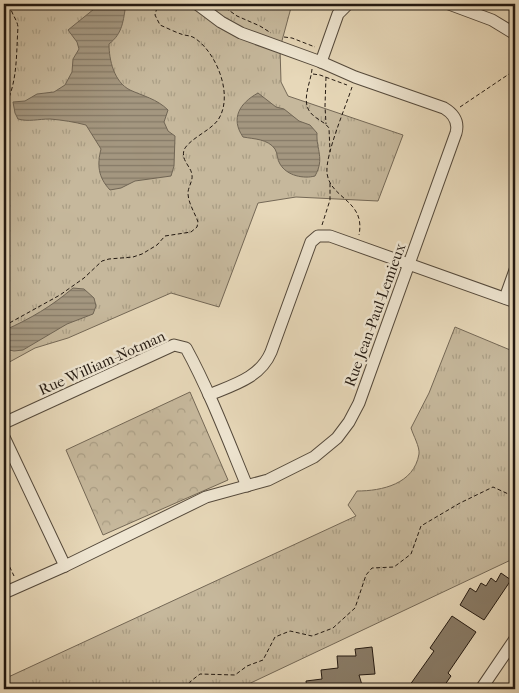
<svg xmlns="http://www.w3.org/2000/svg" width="519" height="693" font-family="'IM FELL French Canon',serif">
  <defs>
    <pattern id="grass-tufts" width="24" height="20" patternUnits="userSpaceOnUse" patternTransform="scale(1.25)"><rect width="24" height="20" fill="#c6b89c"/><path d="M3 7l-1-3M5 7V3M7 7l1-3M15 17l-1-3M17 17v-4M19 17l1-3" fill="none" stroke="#aa9e85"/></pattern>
    <pattern id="forest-crowns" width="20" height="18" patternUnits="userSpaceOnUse" patternTransform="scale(1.25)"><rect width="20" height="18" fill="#c6b89c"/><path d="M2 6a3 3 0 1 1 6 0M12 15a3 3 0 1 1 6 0" fill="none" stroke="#aa9e85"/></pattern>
    <pattern id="water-rules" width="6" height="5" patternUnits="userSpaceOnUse" patternTransform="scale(1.25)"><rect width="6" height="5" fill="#a49780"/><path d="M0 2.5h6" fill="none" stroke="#857a67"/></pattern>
  </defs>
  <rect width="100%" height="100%" fill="#e7d8b9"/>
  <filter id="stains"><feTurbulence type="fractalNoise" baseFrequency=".004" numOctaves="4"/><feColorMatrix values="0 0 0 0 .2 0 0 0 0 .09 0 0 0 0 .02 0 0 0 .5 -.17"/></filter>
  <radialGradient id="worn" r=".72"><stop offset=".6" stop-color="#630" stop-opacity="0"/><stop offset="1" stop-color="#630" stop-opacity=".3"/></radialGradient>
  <!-- grass -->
  <g fill="url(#grass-tufts)" stroke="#746856">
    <path d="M4 4H292L280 48 281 82 288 96 403 135 378 201 296 197 258 203 219 307 171 293 68 338 35 348 4 365Z"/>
    <path d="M455 327 515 352V558L238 689H4V679L356 516 348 505 357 491C382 491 414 484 419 454 420 447 413 435 411 428L429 393Z"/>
  </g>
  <!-- forest -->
  <path fill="url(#forest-crowns)" stroke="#746856" d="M190 392 228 480 103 535 66 450Z"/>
  <!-- water -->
  <g fill="url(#water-rules)" stroke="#706554">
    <path d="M94 4H126C123 21 123 33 109 44 109 60 114 82 130 90 143 96 157 99 168 110L164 122 168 131 175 136 174 166 171 176 135 181 121 188 110 190C98 177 97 165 101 149L86 125C75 122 62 120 50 119 38 119 29 122 18 119L15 113 13 102 25 101 37 94 54 92 65 85 72 72 73 59 79 49 77 42 68 30 94 9Z"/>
    <path d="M258 93 276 107 284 109 299 121 310 125 317 133C316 150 325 158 315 176 304 179 287 176 280 164 277 160 278 154 275 149 268 139 254 139 243 137 230 118 240 103 258 93Z"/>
    <path d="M73 288 84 289 94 298 96 306 93 314 67 324 23 350 14 351 4 349V332L5 330C30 319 52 306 73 288Z"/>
  </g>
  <!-- building -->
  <g fill="#897c68" stroke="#231911">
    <path d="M501 573 511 580 484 620 460 605 470 588 476 592 481 583 486 586 491 578 496 582Z"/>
    <path d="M452 616 476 632 448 673 451 676 442 689H407L434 651 430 648Z"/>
    <path d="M372 647 375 674 359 675 362 685 343 687V689H307L306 681 322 679 321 670 338 668 337 656H356L355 649Z"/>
  </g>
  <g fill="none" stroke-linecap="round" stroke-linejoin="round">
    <defs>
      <g id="minor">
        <path d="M449 4 492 20 515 34"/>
        <path d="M321 62 338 14 348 4"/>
        <path d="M505 298 515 270"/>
        <path d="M209 395C233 385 260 378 271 352L311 242 318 236H330L515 302"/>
        <path d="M4 423 174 345 186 348C210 392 228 440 247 486"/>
        <path d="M4 437 65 566"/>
        <path d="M4 593 65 566 206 497 268 480 314 457 337 438 349 422 359 403 456 133C459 122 454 114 444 108L355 77 321 62 241 33 221 22 197 4"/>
        <path d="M481 689 515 639"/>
      </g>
    </defs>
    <!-- minor casing -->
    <use href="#minor" stroke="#54493b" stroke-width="13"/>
    <!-- path -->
    <g stroke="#231911" stroke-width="1" stroke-dasharray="4 2.5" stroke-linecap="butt">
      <path d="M220 4 237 16 260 26 271 33"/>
      <path d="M284 37 292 38 315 47"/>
      <path d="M312 69C311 82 301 100 310 112 315 119 324 121 329 128L330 152"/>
      <path d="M313 74 320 75 347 85"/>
      <path d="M326 77 325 106 326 124"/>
      <path d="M352 87C346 106 325 155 327 173 330 199 366 200 359 235"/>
      <path d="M460 107 515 70"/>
      <path d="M4 109C18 82 16 56 18 27 17 18 9 12 11 4"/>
      <path d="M322 225 330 200V183"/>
      <path d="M4 326 60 295 84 278 102 261 109 259 133 257 142 254 157 245 165 236 191 232 197 227 198 222C195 213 188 203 188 193 188 187 193 181 192 175 191 166 181 161 184 150 189 139 210 131 218 120 234 96 217 54 196 39 191 35 186 36 181 34 175 32 167 28 160 25L155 15 158 4"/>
      <path d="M4 555 14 576"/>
      <path d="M185 689 191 681 200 674 235 675 247 666 263 660 275 637 290 631 312 636 333 628 355 608 366 575 372 568 394 567 411 554 421 526 460 503 493 487 515 497"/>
    </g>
    <!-- minor -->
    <use href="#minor" stroke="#efe6d2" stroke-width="11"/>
  </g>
  <g text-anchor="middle" stroke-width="5" stroke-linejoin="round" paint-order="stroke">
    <!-- street labels -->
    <g font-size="15" fill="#231911" stroke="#efe6d2">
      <text transform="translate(375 315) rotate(-70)" y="5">Rue Jean-Paul-Lemieux</text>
      <text transform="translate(102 363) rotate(-24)" y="5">Rue William-Notman</text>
    </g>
  </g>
  <!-- margin -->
  <rect width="519" height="693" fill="none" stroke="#e7d8b9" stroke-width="20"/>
  <rect x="5" y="5" width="509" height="683" fill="none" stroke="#231911" stroke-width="2.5"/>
  <rect x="10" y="10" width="499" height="673" fill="none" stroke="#231911"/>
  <rect width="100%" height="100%" filter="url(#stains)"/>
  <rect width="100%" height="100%" fill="url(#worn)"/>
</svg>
